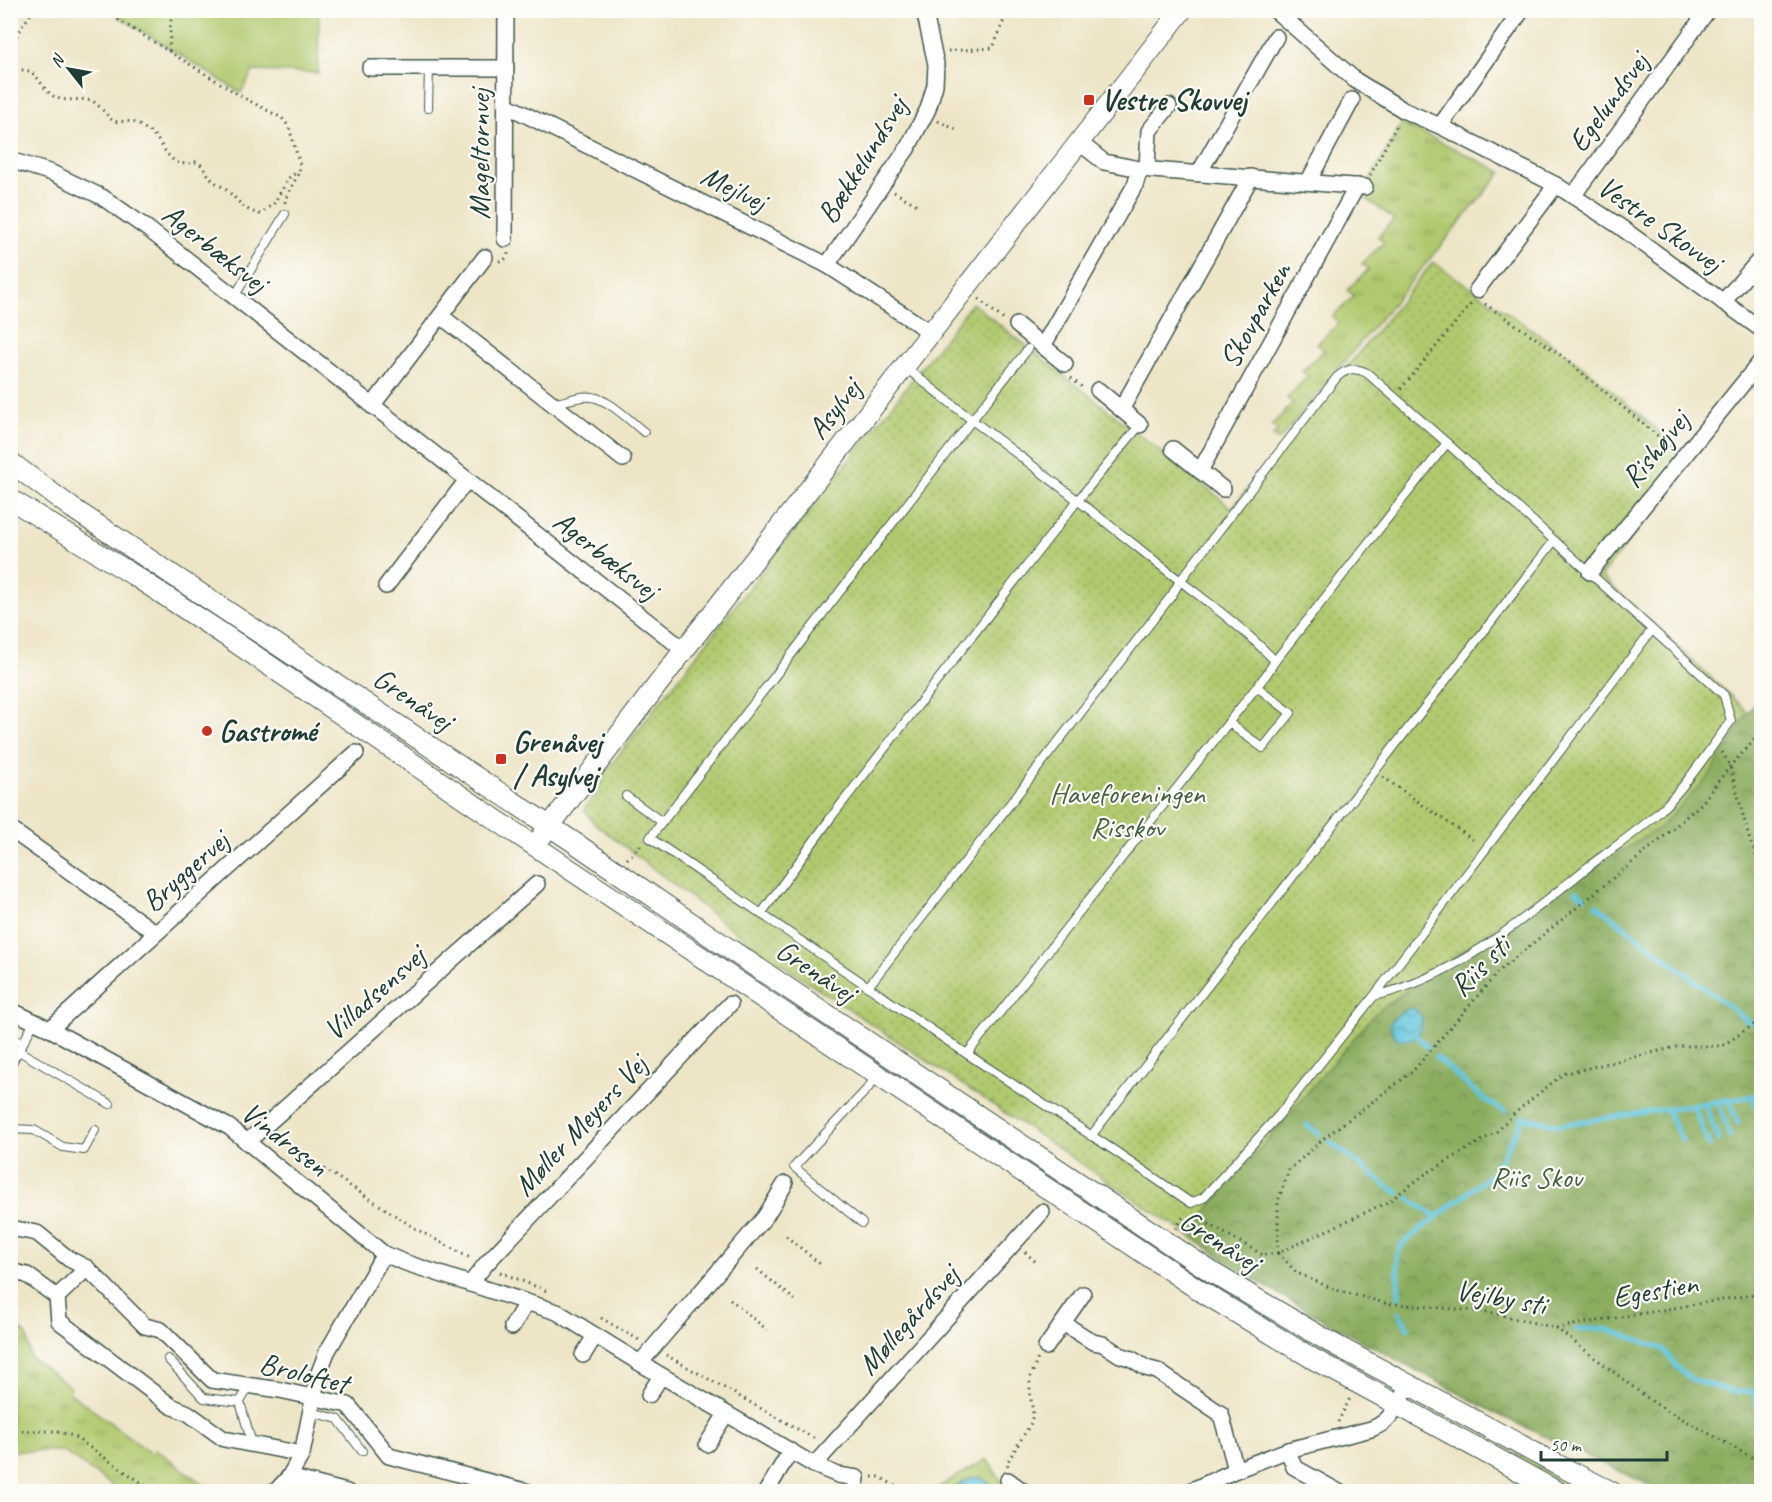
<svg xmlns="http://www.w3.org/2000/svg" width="1772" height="1502" font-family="Caveat,sans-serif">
  <defs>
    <pattern id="forest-crowns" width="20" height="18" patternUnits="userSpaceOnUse" patternTransform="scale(1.5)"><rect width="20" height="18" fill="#8cad61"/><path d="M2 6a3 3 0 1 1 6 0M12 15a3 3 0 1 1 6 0" fill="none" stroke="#728e51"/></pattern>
    <pattern id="park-tufts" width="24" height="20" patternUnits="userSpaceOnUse" patternTransform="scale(1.5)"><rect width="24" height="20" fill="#b1c96e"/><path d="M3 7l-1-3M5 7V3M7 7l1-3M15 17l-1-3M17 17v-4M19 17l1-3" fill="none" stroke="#8fa45b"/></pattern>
    <pattern id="garden-dots" width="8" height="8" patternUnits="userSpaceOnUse" patternTransform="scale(1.5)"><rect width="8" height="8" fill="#b1c96e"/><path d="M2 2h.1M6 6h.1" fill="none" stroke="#8fa45b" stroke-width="1.8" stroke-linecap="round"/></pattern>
    <pattern id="water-waves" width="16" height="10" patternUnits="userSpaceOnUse" patternTransform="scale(1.5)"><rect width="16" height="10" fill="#5ec4dc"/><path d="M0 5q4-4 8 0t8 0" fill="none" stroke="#4da0b3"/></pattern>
  </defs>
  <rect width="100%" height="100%" fill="#fdfcf7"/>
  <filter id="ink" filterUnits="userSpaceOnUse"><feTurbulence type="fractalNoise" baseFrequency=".0167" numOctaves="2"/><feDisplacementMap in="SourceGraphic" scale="12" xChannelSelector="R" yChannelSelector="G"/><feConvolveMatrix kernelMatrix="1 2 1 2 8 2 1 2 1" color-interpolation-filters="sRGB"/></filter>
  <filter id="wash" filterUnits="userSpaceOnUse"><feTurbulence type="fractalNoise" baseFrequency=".008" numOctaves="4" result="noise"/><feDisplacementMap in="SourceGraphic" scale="24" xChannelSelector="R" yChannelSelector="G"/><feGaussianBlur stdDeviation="1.35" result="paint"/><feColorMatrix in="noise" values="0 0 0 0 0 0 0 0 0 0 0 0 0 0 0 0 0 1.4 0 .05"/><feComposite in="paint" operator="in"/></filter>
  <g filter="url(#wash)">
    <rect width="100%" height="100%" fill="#eee5c7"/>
    <!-- grass -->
    <g fill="#b1c96e" stroke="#688351" stroke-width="1.5">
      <path d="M110 11H319L318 73 253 71 241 93Z"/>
      <path d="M1498 1446 1591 1491H1575L1496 1449Z"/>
      <path d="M987 1459 1007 1491H995L988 1482 970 1478 950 1491 930 1492Z"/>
    </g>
    <!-- forest -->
    <path fill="url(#forest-crowns)" stroke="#56754a" stroke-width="1.5" d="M1761 695V1491H1662L1503 1417 1329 1323 1255 1280 1187 1234 1376 1012 1479 939 1748 712Z"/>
    <!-- park -->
    <g fill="url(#park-tufts)" stroke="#688351" stroke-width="1.5">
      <path d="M1402 123 1502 172 1279 440 1273 436 1278 430 1272 425 1293 403 1287 398 1308 376 1302 371 1324 350 1317 344 1339 323 1332 317 1354 296 1347 290 1369 269 1362 264 1384 242 1378 237 1394 219 1361 195Z"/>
      <path d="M11 1325H15L27 1335 30 1357 71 1387 69 1392 152 1454 156 1449 204 1485 251 1491H120L63 1451H11Z"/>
    </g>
    <!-- garden -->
    <path fill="url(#garden-dots)" stroke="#688351" stroke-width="1.5" d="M1433 262 1539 334 1584 367 1693 460 1601 576 1748 712 1709 776 1659 828 1479 939 1376 1012 1187 1234 748 942 593 822 584 809 598 791 606 771 972 303 1232 508Z"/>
    <!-- water -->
    <g fill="url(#water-waves)" stroke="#3e8088" stroke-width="1.5">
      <path d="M1409 1008 1417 1010 1422 1018C1422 1028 1419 1034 1411 1040L1398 1039C1382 1023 1394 1016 1409 1008Z"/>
      <path d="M980 1477 988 1482 995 1491H950L970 1478Z"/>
    </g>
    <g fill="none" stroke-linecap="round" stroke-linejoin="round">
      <!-- stream -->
      <g stroke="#5ec4dc" stroke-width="5">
        <path d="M1576 891 1584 897"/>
        <path d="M1596 905 1749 1022"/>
        <path d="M1758 1030 1762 1032"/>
        <path d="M1417 1036 1427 1047"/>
        <path d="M1436 1057C1454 1072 1483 1103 1505 1111"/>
        <path d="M1752 1096 1762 1118"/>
        <path d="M1728 1100 1738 1123"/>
        <path d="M1718 1101 1730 1136"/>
        <path d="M1704 1103 1719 1140"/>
        <path d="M1693 1105 1709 1146"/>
        <path d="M1666 1109 1682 1140"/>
        <path d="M1521 1117 1559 1125 1762 1095"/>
        <path d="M1307 1125 1319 1134"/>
        <path d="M1330 1142 1387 1186 1399 1193"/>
        <path d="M1408 1198 1436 1217"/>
        <path d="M1399 1298 1397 1256 1402 1244 1494 1172 1523 1118"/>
        <path d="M1399 1313 1408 1328"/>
        <path d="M1576 1329H1607L1663 1349 1677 1367 1691 1379 1733 1392 1762 1391"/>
        <path d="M1753 1392 1762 1417"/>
      </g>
    </g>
  </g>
  <g filter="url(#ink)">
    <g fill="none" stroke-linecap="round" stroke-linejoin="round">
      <defs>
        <g id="service">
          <path d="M1288 22 1298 10"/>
          <path d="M428 108 429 68"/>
          <path d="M234 297 285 214"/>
          <path d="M905 367 972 420 1028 349"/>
          <path d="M554 404C566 401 580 395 592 397 610 400 630 421 644 432"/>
          <path d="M972 420C1039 470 1105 521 1170 573 1206 601 1244 628 1275 661L1447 443 1724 695 1731 721C1708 751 1688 784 1660 811 1639 831 1611 849 1588 867 1523 919 1457 977 1374 996L1279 1115 1203 1198 1191 1203 1115 1151 967 1054 650 838Z"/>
          <path d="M1229 723 1263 748 1291 713 1257 687"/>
          <path d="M626 796 662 822"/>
          <path d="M761 914 832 816 1078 500 1140 425"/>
          <path d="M868 987 1172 595 1180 581 1337 377C1348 368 1354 367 1367 373L1447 443"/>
          <path d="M1374 996 1652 630"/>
          <path d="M10 1038 23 1043"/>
          <path d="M19 1051 110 1104"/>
          <path d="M967 1054 1266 675 1275 661"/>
          <path d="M10 1066 35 1021"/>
          <path d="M10 1129 34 1130 63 1147 84 1150 95 1130"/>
          <path d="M1091 1136 1554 541"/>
          <path d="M862 1223 794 1167 869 1087 877 1074"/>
          <path d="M168 1359 204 1398 240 1402"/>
          <path d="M250 1385 240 1402 252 1444"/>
          <path d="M311 1412 338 1419 362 1451"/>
        </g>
        <g id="minor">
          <path d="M1275 10 1355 80 1405 111 1440 126 1556 185 1619 226 1762 330"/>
          <path d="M370 68H506"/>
          <path d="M506 105 827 265 932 333"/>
          <path d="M1440 126 1522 10"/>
          <path d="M1080 143 1104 162 1140 169 1365 187"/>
          <path d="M10 160 52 173 102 197 148 229 684 650"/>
          <path d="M1147 168 1149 131 1169 106"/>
          <path d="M1199 173 1276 37"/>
          <path d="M1308 182 1352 100"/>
          <path d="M1573 196 1708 10"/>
          <path d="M505 239 506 10"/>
          <path d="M827 265 907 149 928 109 935 85 936 64 924 10"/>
          <path d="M1477 290 1556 185"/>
          <path d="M1723 302 1762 257"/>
          <path d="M441 316 623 459"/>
          <path d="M1017 325 1065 364"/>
          <path d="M1043 346 1135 185 1140 169"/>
          <path d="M1098 390 1140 425"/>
          <path d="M372 406 485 257"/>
          <path d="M1122 408 1251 177"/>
          <path d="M1173 449 1223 489"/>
          <path d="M1200 471 1357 186"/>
          <path d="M1590 572 1762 360"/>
          <path d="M386 586 467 480"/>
          <path d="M10 829 156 933"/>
          <path d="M10 1010 50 1029 229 1127 384 1254 406 1263 557 1312 640 1363 814 1465 838 1475 857 1478 855 1492"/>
          <path d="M50 1029 356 753"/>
          <path d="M247 1142 537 884"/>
          <path d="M10 1228 37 1233 69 1259 87 1268 145 1326 161 1330 212 1380 280 1390 348 1405 389 1456 529 1492"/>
          <path d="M10 1271 27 1275 57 1297 59 1321 171 1406 188 1413 224 1439 302 1454"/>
          <path d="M470 1284 485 1265 730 1004"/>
          <path d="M57 1297 87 1268"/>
          <path d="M1063 1323 1093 1342 1103 1344 1120 1355 1132 1359 1146 1368 1157 1371 1221 1414 1236 1470"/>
          <path d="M512 1327 526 1303"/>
          <path d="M1046 1347 1083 1294"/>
          <path d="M583 1355 595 1336"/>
          <path d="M640 1363 765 1217 785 1184"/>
          <path d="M649 1395 661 1376"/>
          <path d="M707 1444 726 1414"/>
          <path d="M1288 1450 1294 1467 1339 1492"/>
          <path d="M814 1465 1042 1212"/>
          <path d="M289 1477 347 1492"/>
          <path d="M1008 1480 1024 1492"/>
          <path d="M275 1492 289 1477 302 1454 318 1375 327 1352 384 1254"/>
          <path d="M766 1492 790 1452"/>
          <path d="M1188 1492 1236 1470 1288 1450 1371 1429C1393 1421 1397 1404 1408 1384"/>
        </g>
        <g id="tertiary">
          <path d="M10 462 72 508 581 847 719 942 1213 1273 1328 1341 1554 1463 1612 1492"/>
          <path d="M10 499 135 576 223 634 505 826 1202 1292 1315 1360 1558 1492"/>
          <path d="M542 836 684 650 1182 10"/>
        </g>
      </defs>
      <!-- service casing -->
      <use href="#service" stroke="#3e564a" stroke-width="10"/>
      <!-- minor casing -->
      <use href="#minor" stroke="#3e564a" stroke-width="18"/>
      <!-- tertiary casing -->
      <use href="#tertiary" stroke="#3e564a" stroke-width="22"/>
      <!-- path -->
      <g stroke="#3e564a" stroke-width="3" stroke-dasharray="1.5 4.5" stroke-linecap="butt">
        <path d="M96 10 112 16 244 98 282 118 289 127 300 165 299 172 285 200V203"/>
        <path d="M10 12 31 13 96 11"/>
        <path d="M10 46 31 13"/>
        <path d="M169 51 171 18 175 10"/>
        <path d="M948 51 993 48 1004 20 994 15"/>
        <path d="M10 73C38 61 37 87 55 97 67 103 81 97 92 101 100 105 106 115 113 121 119 123 126 120 132 122 137 123 144 128 149 131 166 143 166 171 196 162 204 165 204 170 209 176 214 183 222 186 228 191 241 203 241 209 260 214L274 203 290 176 299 172"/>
        <path d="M938 121 957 130"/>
        <path d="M1370 175 1397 125"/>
        <path d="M894 192 919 206"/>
        <path d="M499 261 504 260 508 256V253"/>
        <path d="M979 299 1004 320"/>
        <path d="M1485 304 1558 353 1672 448"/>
        <path d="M1071 378 1082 387"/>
        <path d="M1401 389 1471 304"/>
        <path d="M1722 752 1730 766 1750 841 1762 869"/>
        <path d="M1383 777 1476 842"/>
        <path d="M627 859 642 844"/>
        <path d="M274 1136 416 1229 472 1259"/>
        <path d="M1193 1215 1263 1255"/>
        <path d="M1176 1229 1185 1214"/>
        <path d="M786 1236 820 1264"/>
        <path d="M1025 1252 1037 1263"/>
        <path d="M1278 1253V1201L1289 1170 1324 1138 1412 1072 1500 970 1660 840 1702 803 1730 766 1762 732"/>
        <path d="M1278 1253 1297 1273 1336 1290 1385 1303 1488 1312 1556 1328 1654 1403 1762 1463"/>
        <path d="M757 1269 795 1300"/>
        <path d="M500 1272 547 1291"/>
        <path d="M1251 1274 1263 1255 1278 1253 1388 1202 1424 1175 1496 1132 1516 1112 1563 1074 1680 1046H1722L1762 1019"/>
        <path d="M730 1299 767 1330"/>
        <path d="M601 1318 639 1340"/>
        <path d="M1556 1328 1762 1293"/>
        <path d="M666 1355 817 1440"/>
        <path d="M1338 1422 1350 1398"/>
        <path d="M10 1431H56L73 1436 155 1492"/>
        <path d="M1008 1466 1007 1463 1031 1423 1033 1414 1030 1391V1379L1038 1358"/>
        <path d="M872 1477H880L905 1492"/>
      </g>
      <!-- service -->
      <use href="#service" stroke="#fff" stroke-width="8"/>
      <!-- minor -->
      <use href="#minor" stroke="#fff" stroke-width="15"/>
      <!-- tertiary -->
      <use href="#tertiary" stroke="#fff" stroke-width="20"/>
    </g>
  </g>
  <!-- markers -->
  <g fill="#c8321e" stroke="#fdfcf7" stroke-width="2">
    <rect x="1083" y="94" width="12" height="12" rx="3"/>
    <circle cx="207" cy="731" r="6"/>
    <rect x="495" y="753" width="12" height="12" rx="3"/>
  </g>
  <g text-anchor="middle" stroke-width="4.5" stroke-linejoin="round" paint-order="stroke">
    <!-- poi labels -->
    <g font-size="30" font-weight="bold" fill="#1f3d34" stroke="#fdfcf7" text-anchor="start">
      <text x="1101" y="110">Vestre Skovvej</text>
      <text x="219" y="741">Gastromé</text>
      <text x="513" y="752">Grenåvej<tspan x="513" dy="34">/ Asylvej</tspan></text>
    </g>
    <!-- street labels -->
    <g font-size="30" fill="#1f3d34" stroke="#fdfcf7">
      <text transform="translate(1608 102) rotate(-54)" y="10">Egelundsvej</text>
      <text transform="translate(479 154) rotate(-90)" y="10">Mageltornvej</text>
      <text transform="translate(862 160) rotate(-58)" y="10">Bækkelundsvej</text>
      <text transform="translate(734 188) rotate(26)" y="10">Mejlvej</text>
      <text transform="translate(1660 224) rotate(35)" y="10">Vestre Skovvej</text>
      <text transform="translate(215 248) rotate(38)" y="10">Agerbæksvej</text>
      <text transform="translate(1255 315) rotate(-61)" y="10">Skovparken</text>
      <text transform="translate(834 409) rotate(-52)" y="10">Asylvej</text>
      <text transform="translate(1655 449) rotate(-51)" y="10">Rishøjvej</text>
      <text transform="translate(606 555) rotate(38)" y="10">Agerbæksvej</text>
      <text transform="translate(413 699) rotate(34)" y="10">Grenåvej</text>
      <text transform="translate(185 871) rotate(-42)" y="10">Bryggervej</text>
      <text transform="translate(1480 966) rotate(-45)" y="10">Riis sti</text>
      <text transform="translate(816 971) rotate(34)" y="10">Grenåvej</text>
      <text transform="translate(374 993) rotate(-42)" y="10">Villadsensvej</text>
      <text transform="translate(580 1125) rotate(-47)" y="10">Møller Meyers Vej</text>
      <text transform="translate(285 1139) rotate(38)" y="10">Vindrosen</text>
      <text transform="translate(1220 1241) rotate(33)" y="10">Grenåvej</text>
      <text transform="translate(1655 1290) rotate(-10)" y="10">Egestien</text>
      <text transform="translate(1501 1297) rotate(10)" y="10">Vejlby sti</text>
      <text transform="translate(908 1320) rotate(-48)" y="10">Møllegårdsvej</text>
      <text transform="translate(304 1373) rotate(14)" y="10">Broloftet</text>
    </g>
    <!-- park labels -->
    <g font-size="30" fill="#446042" stroke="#fdfcf7">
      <text x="1127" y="803">Haveforeningen<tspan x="1127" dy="34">Risskov</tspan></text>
      <text x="1536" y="1187">Riis Skov</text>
    </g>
  </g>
  <!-- margin -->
  <rect width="1772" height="1502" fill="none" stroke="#fdfcf7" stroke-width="36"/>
  <!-- north arrow -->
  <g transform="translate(69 69) rotate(301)" stroke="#fdfcf7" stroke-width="4.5" paint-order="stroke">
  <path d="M0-4.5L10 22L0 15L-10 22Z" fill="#1f3d34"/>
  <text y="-9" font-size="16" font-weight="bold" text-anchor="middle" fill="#1f3d34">N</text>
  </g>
  <!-- scale -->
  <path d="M1541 1451v9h126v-9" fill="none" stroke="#1f3d34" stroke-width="3"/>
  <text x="1550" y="1451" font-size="18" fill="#1f3d34" stroke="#fdfcf7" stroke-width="4.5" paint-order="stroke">50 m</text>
</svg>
